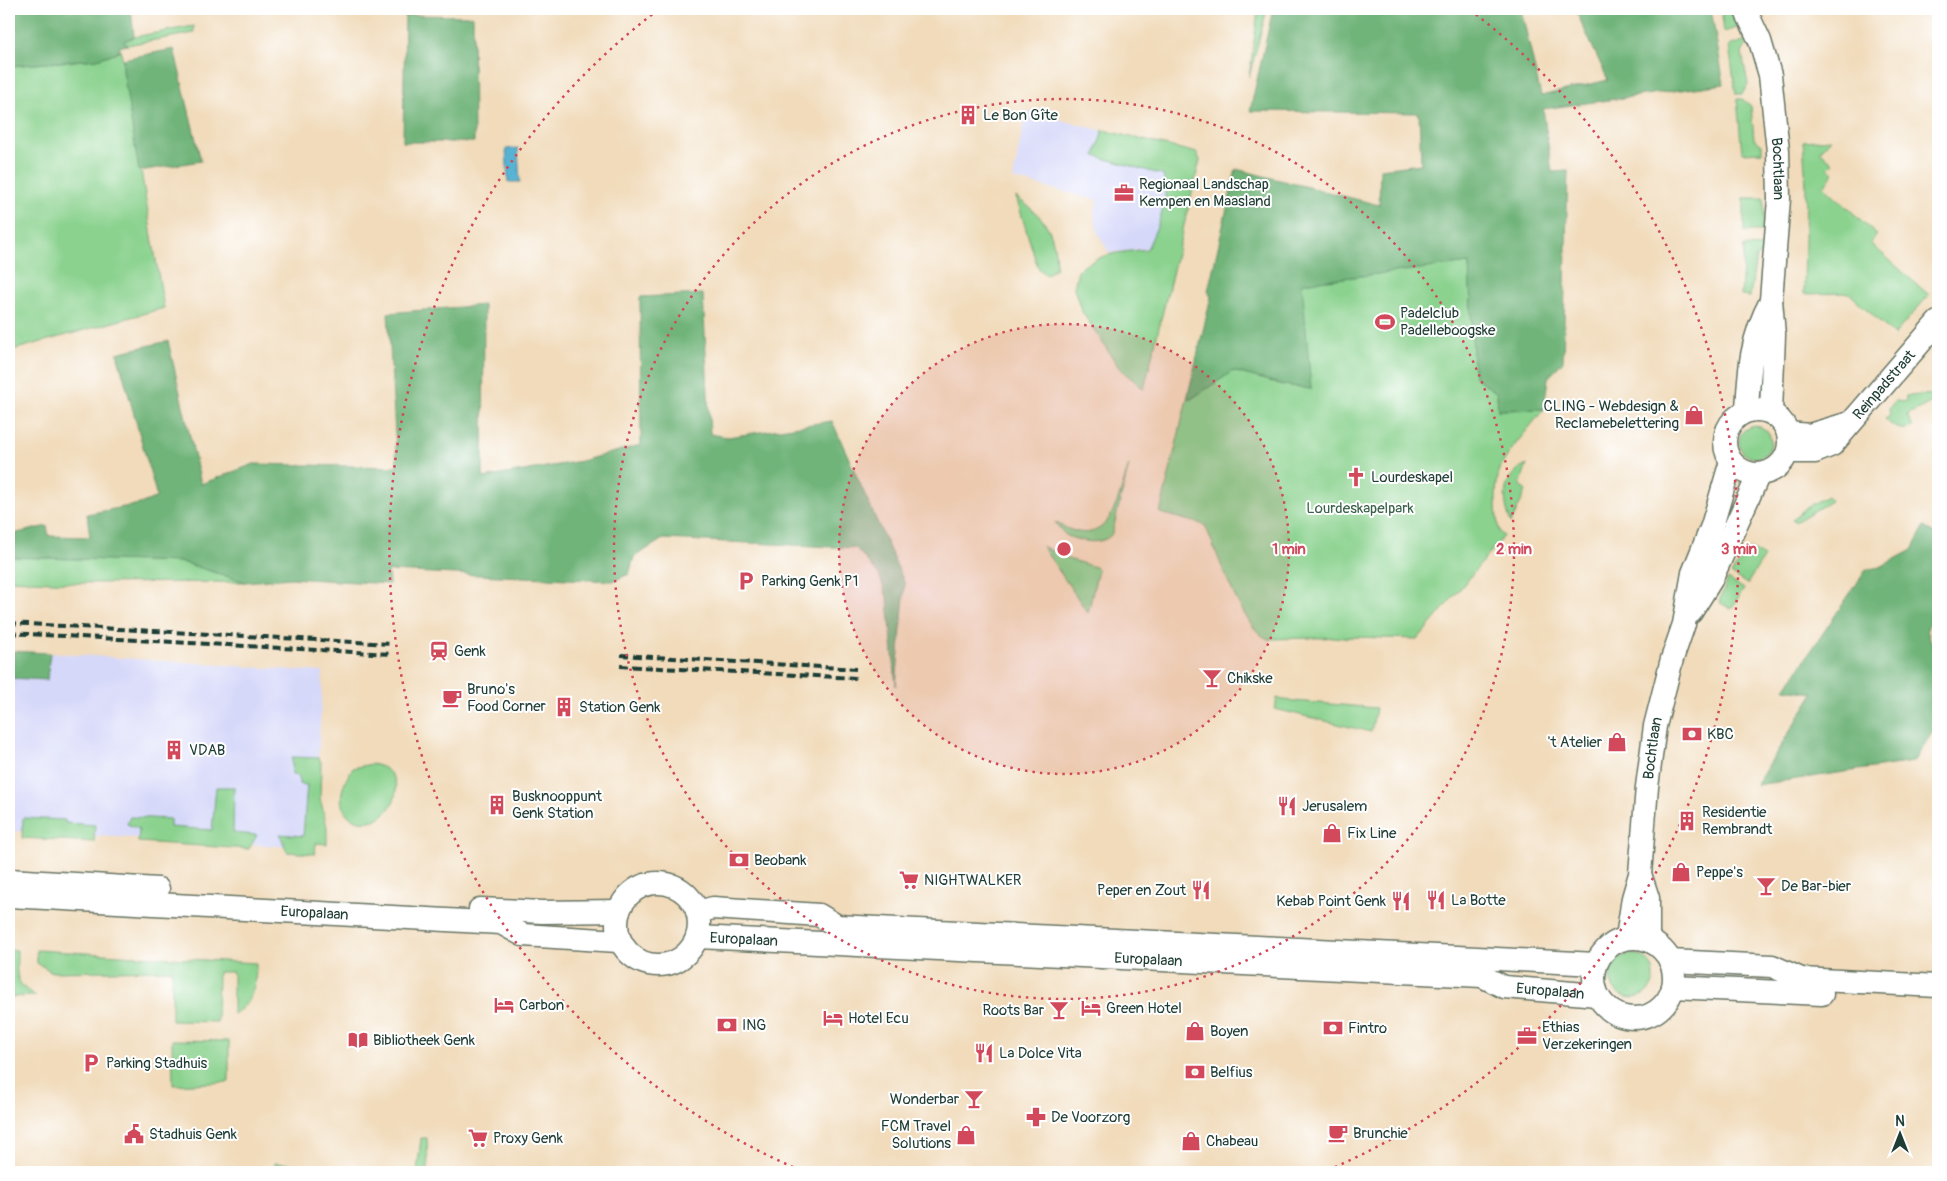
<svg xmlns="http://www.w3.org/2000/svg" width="1947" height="1181" font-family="Pangolin,sans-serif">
  <rect width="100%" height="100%" fill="#fff"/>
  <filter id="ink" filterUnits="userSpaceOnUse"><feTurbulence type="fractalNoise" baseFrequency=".02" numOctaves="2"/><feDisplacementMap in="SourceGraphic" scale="10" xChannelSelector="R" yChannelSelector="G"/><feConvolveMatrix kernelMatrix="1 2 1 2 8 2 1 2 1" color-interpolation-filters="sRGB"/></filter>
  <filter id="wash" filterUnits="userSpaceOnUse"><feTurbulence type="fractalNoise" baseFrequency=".0096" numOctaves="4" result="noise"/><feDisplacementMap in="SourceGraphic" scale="20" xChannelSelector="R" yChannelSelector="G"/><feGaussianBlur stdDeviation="1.12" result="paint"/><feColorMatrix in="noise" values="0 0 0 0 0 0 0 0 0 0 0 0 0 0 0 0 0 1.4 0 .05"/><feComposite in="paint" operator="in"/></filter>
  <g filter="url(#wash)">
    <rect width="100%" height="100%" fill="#f1dbbb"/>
    <!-- built -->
    <g fill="#d6d8f9">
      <path d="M1026 111 1112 133 1162 170 1171 207 1157 247 1109 253 1098 233 1094 215 1097 200 1013 179Z"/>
      <path d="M50 653 323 672 313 848 9 831V678L47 679Z"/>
    </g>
    <!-- green -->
    <g fill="#8ad28e" stroke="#548861">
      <path d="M1260 9H1267L1249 77 1258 11Z"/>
      <path d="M1721 9H1735L1742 26 1724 32Z"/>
      <path d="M194 26V33L127 45 124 41 134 37Z"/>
      <path d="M1746 40 1747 44 1742 53 1748 85 1742 94H1736L1729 46Z"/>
      <path d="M121 51 164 308 9 351V66L97 59Z"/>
      <path d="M1737 99H1742L1751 106 1754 139 1762 145V152L1742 153Z"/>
      <path d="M1103 130 1197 153 1200 160 1144 389 1120 369 1081 310 1074 288 1078 270C1103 252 1118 253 1147 249 1158 225 1170 201 1163 175L1095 156Z"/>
      <path d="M1831 139 1820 151 1833 163 1828 168 1834 173 1824 186 1877 235 1870 243 1929 295 1894 335 1849 293 1804 294 1806 186 1803 141Z"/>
      <path d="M1016 197C1046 219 1055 229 1056 268L1046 275 1038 268Z"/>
      <rect x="1744" y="198" width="20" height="33"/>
      <path d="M1744 246 1764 247V251L1756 257 1750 297 1741 296Z"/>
      <path d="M1469 263 1474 376 1497 393 1498 410 1544 409C1531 426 1515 443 1504 461 1493 477 1495 515 1500 533L1504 536 1418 639 1354 637 1268 639C1242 629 1217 552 1205 525L1160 513 1187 399H1191L1233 371 1284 385 1311 389 1301 283Z"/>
      <path d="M1938 391V399L1907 415 1913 427C1901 432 1894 428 1885 419L1890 416 1889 408 1895 401 1906 402V396L1935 394Z"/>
      <circle cx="1755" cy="442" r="16"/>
      <path d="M1129 465 1112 534C1102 546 1080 542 1066 535 1062 532 1058 526 1055 522 1109 555 1116 504 1129 465Z"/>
      <path d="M1527 465 1520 485 1526 491 1511 523C1502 499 1501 476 1527 465Z"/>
      <path d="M1827 496 1831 501 1795 522 1792 520 1807 507Z"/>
      <path d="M1042 546 1068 559 1095 567 1098 570 1088 613Z"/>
      <path d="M1750 549 1764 557 1747 584 1731 574Z"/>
      <path d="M9 557 182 562 245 582 75 583 9 580Z"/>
      <path d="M1728 579 1744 589 1731 609 1719 602Z"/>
      <path d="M1277 698 1283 700 1376 708 1371 732 1275 709Z"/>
      <path d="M292 757 319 758 321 762 320 798 327 827V844L316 843 315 854 287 852 280 834 303 836 307 785 299 784V776L292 775Z"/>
      <path d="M371 764C383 766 390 770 395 781 397 788 396 794 394 800 377 840 316 821 353 768Z"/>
      <path d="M216 787H234L233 833 257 835 249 849 138 842 139 829 127 824 130 817 170 819V827L212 830Z"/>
      <path d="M23 818 65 820V823L95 825 94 842 22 838Z"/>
      <path d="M9 950H17C17 975 13 983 36 996L9 997Z"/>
      <path d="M36 950 256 963C256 984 253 1004 233 1014V972H218L217 1022 172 1021V970L52 972 37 963Z"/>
      <circle cx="1632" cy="976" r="22"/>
      <path d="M172 1040 229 1041V1082L173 1085Z"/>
      <path d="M421 1138H427L428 1172H417Z"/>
      <path d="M275 1163 407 1172H275Z"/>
    </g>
    <!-- forest -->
    <g fill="#6fb479" stroke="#477856">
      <path d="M9 9H131L134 37 124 41 127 45 119 47 121 51 97 59 9 66Z"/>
      <path d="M1273 9H1521L1541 96 1608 80 1575 9H1711L1724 84 1543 109 1552 172 1568 171 1563 361 1548 378 1544 409 1498 410 1497 393 1474 376 1469 263 1302 283 1311 389 1284 385 1233 371 1191 399H1187L1211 297 1208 291 1236 169 1379 205 1380 169 1421 164 1419 113 1250 111Z"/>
      <path d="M405 15 473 16 474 142H403Z"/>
      <path d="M174 49 201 161 139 171 123 71V59Z"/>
      <path d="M703 294 710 434 728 437 832 421 905 584 896 686 888 600 879 575 856 548 663 539 634 557 629 574 613 581 388 571 389 584 291 578 245 582 182 562 9 557V535L47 526 49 536 90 537 87 514 140 504 157 497 117 353 168 341 201 484 254 464 397 467 388 313 484 305 483 478 581 461 641 445 640 297Z"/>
      <path d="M1924 527 1938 535V590L1927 630 1938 660V724L1913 762 1756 785 1814 693 1785 689 1866 570 1880 567 1912 550Z"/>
      <path d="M9 651 50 653 47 680 9 678Z"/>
    </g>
    <!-- water -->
    <path fill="#56b3d4" stroke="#3a7884" d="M518 148 520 182H508L506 149Z"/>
  </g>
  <g filter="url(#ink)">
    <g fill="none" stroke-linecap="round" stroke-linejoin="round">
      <defs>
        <g id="secondary">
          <path id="s1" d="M1745 9 1760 41 1770 75 1778 151 1779 199 1771 300 1774 335 1771 412"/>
          <circle cx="1757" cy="442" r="32"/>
          <path d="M1747 411C1749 369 1751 338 1771 301"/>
          <path d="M1788 433 1809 435 1850 423"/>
          <path id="s2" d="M1788 452H1815L1832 445 1938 322"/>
          <path d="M1691 612 1711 580 1759 474"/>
          <path d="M1641 877 1648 898V940"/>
          <path d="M9 880 158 889"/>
          <circle cx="658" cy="924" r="41"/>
          <path id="s3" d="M9 896 501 923 523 935 618 941"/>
          <path d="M480 909 542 912 619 911"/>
          <path d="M698 912 713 908 819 915 837 926 1596 964"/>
          <path id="s4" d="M698 937 1482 976 1504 987 1597 995"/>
          <path id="s5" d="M1627 938 1633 898 1640 874 1647 787 1655 726 1672 659 1684 624 1693 573 1712 526 1731 461"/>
          <circle cx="1634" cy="978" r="40"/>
          <path d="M1670 961 1772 966 1801 979 1938 986"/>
          <path d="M1673 987 1822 994"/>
        </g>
      </defs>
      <!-- secondary casing -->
      <use href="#secondary" stroke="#687463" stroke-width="25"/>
      <!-- secondary -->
      <use href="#secondary" stroke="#fff" stroke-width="22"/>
      <!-- rail -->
      <g stroke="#1f3d34" stroke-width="4" stroke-dasharray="8 4" stroke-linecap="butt">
        <path d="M9 623 391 644"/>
        <path d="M9 633 391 654"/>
        <path d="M621 655 856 669"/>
        <path d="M620 666 856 678"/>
      </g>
    </g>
  </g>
  <!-- distance rings -->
  <circle cx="1064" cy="549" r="225" fill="#d1495b" fill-opacity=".12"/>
  <g fill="none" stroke="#d1495b" stroke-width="2.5" stroke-dasharray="2.5 5">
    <circle cx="1064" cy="549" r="225"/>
    <circle cx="1064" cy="549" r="450"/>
    <path d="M800 1170A675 675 0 0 1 658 10M1470 10A675 675 0 0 1 1328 1170"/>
  </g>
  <!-- icons -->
  <defs>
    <symbol id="building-bare" viewBox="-9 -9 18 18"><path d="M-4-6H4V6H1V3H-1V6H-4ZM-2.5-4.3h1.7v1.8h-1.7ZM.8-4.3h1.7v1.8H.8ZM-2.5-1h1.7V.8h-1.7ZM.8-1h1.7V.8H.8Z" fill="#d1495b" stroke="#fff" stroke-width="2.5" paint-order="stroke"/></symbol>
    <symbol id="office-bare" viewBox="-9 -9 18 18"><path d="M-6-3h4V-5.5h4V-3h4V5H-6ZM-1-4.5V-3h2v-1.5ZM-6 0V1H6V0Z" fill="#d1495b" stroke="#fff" stroke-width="2.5" paint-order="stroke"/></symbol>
    <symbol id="stadium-bare" viewBox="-9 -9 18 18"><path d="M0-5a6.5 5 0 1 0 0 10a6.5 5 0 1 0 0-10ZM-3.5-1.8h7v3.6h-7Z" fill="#d1495b" stroke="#fff" stroke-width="2.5" paint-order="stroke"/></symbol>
    <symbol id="shop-bare" viewBox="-9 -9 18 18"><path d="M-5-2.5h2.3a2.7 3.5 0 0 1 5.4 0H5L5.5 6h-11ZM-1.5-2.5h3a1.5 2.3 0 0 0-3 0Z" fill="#d1495b" stroke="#fff" stroke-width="2.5" paint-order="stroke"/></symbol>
    <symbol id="church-bare" viewBox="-9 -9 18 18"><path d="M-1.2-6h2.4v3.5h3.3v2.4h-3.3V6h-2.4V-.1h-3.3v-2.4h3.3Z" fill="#d1495b" stroke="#fff" stroke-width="2.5" paint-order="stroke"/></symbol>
    <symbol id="parking-bare" viewBox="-9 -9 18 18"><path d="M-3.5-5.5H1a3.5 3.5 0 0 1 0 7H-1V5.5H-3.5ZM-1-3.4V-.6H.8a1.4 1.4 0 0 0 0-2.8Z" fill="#d1495b" stroke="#fff" stroke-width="2.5" paint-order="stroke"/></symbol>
    <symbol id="station-bare" viewBox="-9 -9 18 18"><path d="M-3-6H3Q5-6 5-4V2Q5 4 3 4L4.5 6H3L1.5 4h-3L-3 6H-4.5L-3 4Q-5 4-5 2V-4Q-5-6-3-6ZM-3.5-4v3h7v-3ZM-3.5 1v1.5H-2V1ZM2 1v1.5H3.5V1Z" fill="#d1495b" stroke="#fff" stroke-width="2.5" paint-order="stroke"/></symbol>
    <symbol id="bar-bare" viewBox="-9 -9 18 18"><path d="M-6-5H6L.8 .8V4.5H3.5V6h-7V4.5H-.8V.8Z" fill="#d1495b" stroke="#fff" stroke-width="2.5" paint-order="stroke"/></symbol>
    <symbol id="cafe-bare" viewBox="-9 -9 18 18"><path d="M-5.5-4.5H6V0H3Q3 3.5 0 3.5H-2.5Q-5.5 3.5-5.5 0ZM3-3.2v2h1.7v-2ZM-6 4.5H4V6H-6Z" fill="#d1495b" stroke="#fff" stroke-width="2.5" paint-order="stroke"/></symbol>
    <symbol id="bank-bare" viewBox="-9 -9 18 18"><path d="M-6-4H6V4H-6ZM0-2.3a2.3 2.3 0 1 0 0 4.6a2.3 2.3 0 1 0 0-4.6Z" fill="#d1495b" stroke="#fff" stroke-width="2.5" paint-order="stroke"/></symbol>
    <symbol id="restaurant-bare" viewBox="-9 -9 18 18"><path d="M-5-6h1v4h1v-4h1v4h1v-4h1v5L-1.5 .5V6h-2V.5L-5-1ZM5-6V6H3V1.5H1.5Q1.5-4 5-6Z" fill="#d1495b" stroke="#fff" stroke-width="2.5" paint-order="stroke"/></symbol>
    <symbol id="supermarket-bare" viewBox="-9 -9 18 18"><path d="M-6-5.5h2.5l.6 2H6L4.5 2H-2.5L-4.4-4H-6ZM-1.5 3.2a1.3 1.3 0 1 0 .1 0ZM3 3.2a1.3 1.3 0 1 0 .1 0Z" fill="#d1495b" stroke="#fff" stroke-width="2.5" paint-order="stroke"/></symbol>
    <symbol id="hotel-bare" viewBox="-9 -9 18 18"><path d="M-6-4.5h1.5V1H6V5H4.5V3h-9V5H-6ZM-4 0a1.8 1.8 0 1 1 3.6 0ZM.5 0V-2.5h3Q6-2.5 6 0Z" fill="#d1495b" stroke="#fff" stroke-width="2.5" paint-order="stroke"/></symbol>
    <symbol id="library-bare" viewBox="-9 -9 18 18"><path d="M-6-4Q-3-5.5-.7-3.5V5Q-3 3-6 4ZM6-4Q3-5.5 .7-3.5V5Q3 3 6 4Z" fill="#d1495b" stroke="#fff" stroke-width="2.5" paint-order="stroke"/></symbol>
    <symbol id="pharmacy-bare" viewBox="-9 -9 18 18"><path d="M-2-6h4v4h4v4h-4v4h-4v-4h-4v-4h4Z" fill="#d1495b" stroke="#fff" stroke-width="2.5" paint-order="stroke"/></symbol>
    <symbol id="civic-bare" viewBox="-9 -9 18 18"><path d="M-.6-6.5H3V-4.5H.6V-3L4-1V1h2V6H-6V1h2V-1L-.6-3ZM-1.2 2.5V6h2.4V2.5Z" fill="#d1495b" stroke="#fff" stroke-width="2.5" paint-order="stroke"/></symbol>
  </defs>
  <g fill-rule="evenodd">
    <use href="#building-bare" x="954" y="101" width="28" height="28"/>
    <use href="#office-bare" x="1110" y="179" width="28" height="28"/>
    <use href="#stadium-bare" x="1371" y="308" width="28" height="28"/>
    <use href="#shop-bare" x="1680" y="401" width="28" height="28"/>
    <use href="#church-bare" x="1342" y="463" width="28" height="28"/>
    <use href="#parking-bare" x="732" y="567" width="28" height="28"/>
    <use href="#station-bare" x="425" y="637" width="28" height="28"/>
    <use href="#bar-bare" x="1198" y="664" width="28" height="28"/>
    <use href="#cafe-bare" x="438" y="684" width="28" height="28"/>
    <use href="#building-bare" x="550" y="693" width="28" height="28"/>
    <use href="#bank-bare" x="1678" y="720" width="28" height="28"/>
    <use href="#shop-bare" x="1603" y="728" width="28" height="28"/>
    <use href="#building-bare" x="160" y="736" width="28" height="28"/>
    <use href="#building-bare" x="483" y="791" width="28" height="28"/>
    <use href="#restaurant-bare" x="1273" y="792" width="28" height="28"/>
    <use href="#building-bare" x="1673" y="807" width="28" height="28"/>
    <use href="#shop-bare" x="1318" y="819" width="28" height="28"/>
    <use href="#bank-bare" x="725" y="846" width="28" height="28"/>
    <use href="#shop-bare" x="1667" y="858" width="28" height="28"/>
    <use href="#supermarket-bare" x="895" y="866" width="28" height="28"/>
    <use href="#bar-bare" x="1752" y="872" width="28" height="28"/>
    <use href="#restaurant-bare" x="1187" y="876" width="28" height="28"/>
    <use href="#restaurant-bare" x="1422" y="886" width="28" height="28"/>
    <use href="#restaurant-bare" x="1387" y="887" width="28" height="28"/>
    <use href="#hotel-bare" x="490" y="991" width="28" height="28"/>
    <use href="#hotel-bare" x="1077" y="994" width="28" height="28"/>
    <use href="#bar-bare" x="1045" y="996" width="28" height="28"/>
    <use href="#hotel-bare" x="819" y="1004" width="28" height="28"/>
    <use href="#bank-bare" x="713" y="1011" width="28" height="28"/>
    <use href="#bank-bare" x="1319" y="1014" width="28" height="28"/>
    <use href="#shop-bare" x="1181" y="1017" width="28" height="28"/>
    <use href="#office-bare" x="1513" y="1022" width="28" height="28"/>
    <use href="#library-bare" x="344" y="1026" width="28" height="28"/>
    <use href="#restaurant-bare" x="970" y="1039" width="28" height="28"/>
    <use href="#parking-bare" x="77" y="1049" width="28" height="28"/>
    <use href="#bank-bare" x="1181" y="1058" width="28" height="28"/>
    <use href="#bar-bare" x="960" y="1085" width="28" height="28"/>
    <use href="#pharmacy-bare" x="1022" y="1103" width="28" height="28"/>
    <use href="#cafe-bare" x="1324" y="1119" width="28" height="28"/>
    <use href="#civic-bare" x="120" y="1120" width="28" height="28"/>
    <use href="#shop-bare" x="952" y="1121" width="28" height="28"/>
    <use href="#supermarket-bare" x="464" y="1124" width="28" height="28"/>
    <use href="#shop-bare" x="1177" y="1127" width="28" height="28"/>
  </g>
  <g text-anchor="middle" stroke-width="4" stroke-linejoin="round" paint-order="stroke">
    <!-- poi labels -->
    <g font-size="15" fill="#1f3d34" stroke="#fff" text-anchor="start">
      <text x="983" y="120">Le Bon Gîte</text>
      <text x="1139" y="189">Regionaal Landschap<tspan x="1139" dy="17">Kempen en Maasland</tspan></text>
      <text x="1400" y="318">Padelclub<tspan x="1400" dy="17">Padelleboogske</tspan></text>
      <text x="1679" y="411" text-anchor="end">CLING - Webdesign &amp;<tspan x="1679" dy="17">Reclamebelettering</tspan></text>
      <text x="1371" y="482">Lourdeskapel</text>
      <text x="761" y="586">Parking Genk P1</text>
      <text x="454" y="656">Genk</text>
      <text x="1227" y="683">Chikske</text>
      <text x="467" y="694">Bruno's<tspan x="467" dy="17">Food Corner</tspan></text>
      <text x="579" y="712">Station Genk</text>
      <text x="1707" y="739">KBC</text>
      <text x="1602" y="747" text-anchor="end">'t Atelier</text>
      <text x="189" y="755">VDAB</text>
      <text x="512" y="801">Busknooppunt<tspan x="512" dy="17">Genk Station</tspan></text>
      <text x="1302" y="811">Jerusalem</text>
      <text x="1702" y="817">Residentie<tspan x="1702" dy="17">Rembrandt</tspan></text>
      <text x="1347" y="838">Fix Line</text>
      <text x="754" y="865">Beobank</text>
      <text x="1696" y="877">Peppe's</text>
      <text x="924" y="885">NIGHTWALKER</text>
      <text x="1781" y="891">De Bar-bier</text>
      <text x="1186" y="895" text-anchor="end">Peper en Zout</text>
      <text x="1451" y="905">La Botte</text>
      <text x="1386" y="906" text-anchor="end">Kebab Point Genk</text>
      <text x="519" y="1010">Carbon</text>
      <text x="1106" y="1013">Green Hotel</text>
      <text x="1044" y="1015" text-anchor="end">Roots Bar</text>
      <text x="848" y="1023">Hotel Ecu</text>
      <text x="742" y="1030">ING</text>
      <text x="1542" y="1032">Ethias<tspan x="1542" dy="17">Verzekeringen</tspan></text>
      <text x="1348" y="1033">Fintro</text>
      <text x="1210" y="1036">Boyen</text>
      <text x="373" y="1045">Bibliotheek Genk</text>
      <text x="999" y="1058">La Dolce Vita</text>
      <text x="106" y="1068">Parking Stadhuis</text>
      <text x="1210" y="1077">Belfius</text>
      <text x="959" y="1104" text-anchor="end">Wonderbar</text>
      <text x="1051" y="1122">De Voorzorg</text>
      <text x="951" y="1131" text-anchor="end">FCM Travel<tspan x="951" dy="17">Solutions</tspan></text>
      <text x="1353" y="1138">Brunchie</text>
      <text x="149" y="1139">Stadhuis Genk</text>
      <text x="493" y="1143">Proxy Genk</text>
      <text x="1206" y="1146">Chabeau</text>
    </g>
    <!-- street labels -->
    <g font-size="15" fill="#1f3d34" stroke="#fff">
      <text dy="5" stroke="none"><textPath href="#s1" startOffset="165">Bochtlaan</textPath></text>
      <text dy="5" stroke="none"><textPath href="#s2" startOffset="125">Reinpadstraat</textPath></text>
      <text dy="5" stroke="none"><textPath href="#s5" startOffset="192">Bochtlaan</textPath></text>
      <text dy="5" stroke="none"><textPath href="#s3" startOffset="306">Europalaan</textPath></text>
      <text dy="5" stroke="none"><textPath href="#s4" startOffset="46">Europalaan</textPath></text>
      <text dy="5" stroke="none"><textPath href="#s4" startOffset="451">Europalaan</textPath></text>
      <text dy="5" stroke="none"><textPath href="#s4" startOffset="856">Europalaan</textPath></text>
    </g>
    <!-- park labels -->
    <g font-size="15" fill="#3a624a" stroke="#fff">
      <text x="1360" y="513">Lourdeskapelpark</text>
    </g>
  </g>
  <circle cx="1064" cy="549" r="8" fill="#d1495b" stroke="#fff" stroke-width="2.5"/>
  <g font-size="15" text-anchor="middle" font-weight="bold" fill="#d1495b" stroke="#fff" stroke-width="4" stroke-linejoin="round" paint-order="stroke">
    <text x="1289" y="554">1 min</text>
    <text x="1514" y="554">2 min</text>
    <text x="1739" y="554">3 min</text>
  </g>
  <!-- margin -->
  <rect width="1947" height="1181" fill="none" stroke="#fff" stroke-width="30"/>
  <!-- north arrow -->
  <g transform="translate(1900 1134)" stroke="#ffffff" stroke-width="4" paint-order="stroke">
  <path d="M0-4L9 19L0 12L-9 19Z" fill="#1f3d34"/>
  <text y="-8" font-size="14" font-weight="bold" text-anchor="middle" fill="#1f3d34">N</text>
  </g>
</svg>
